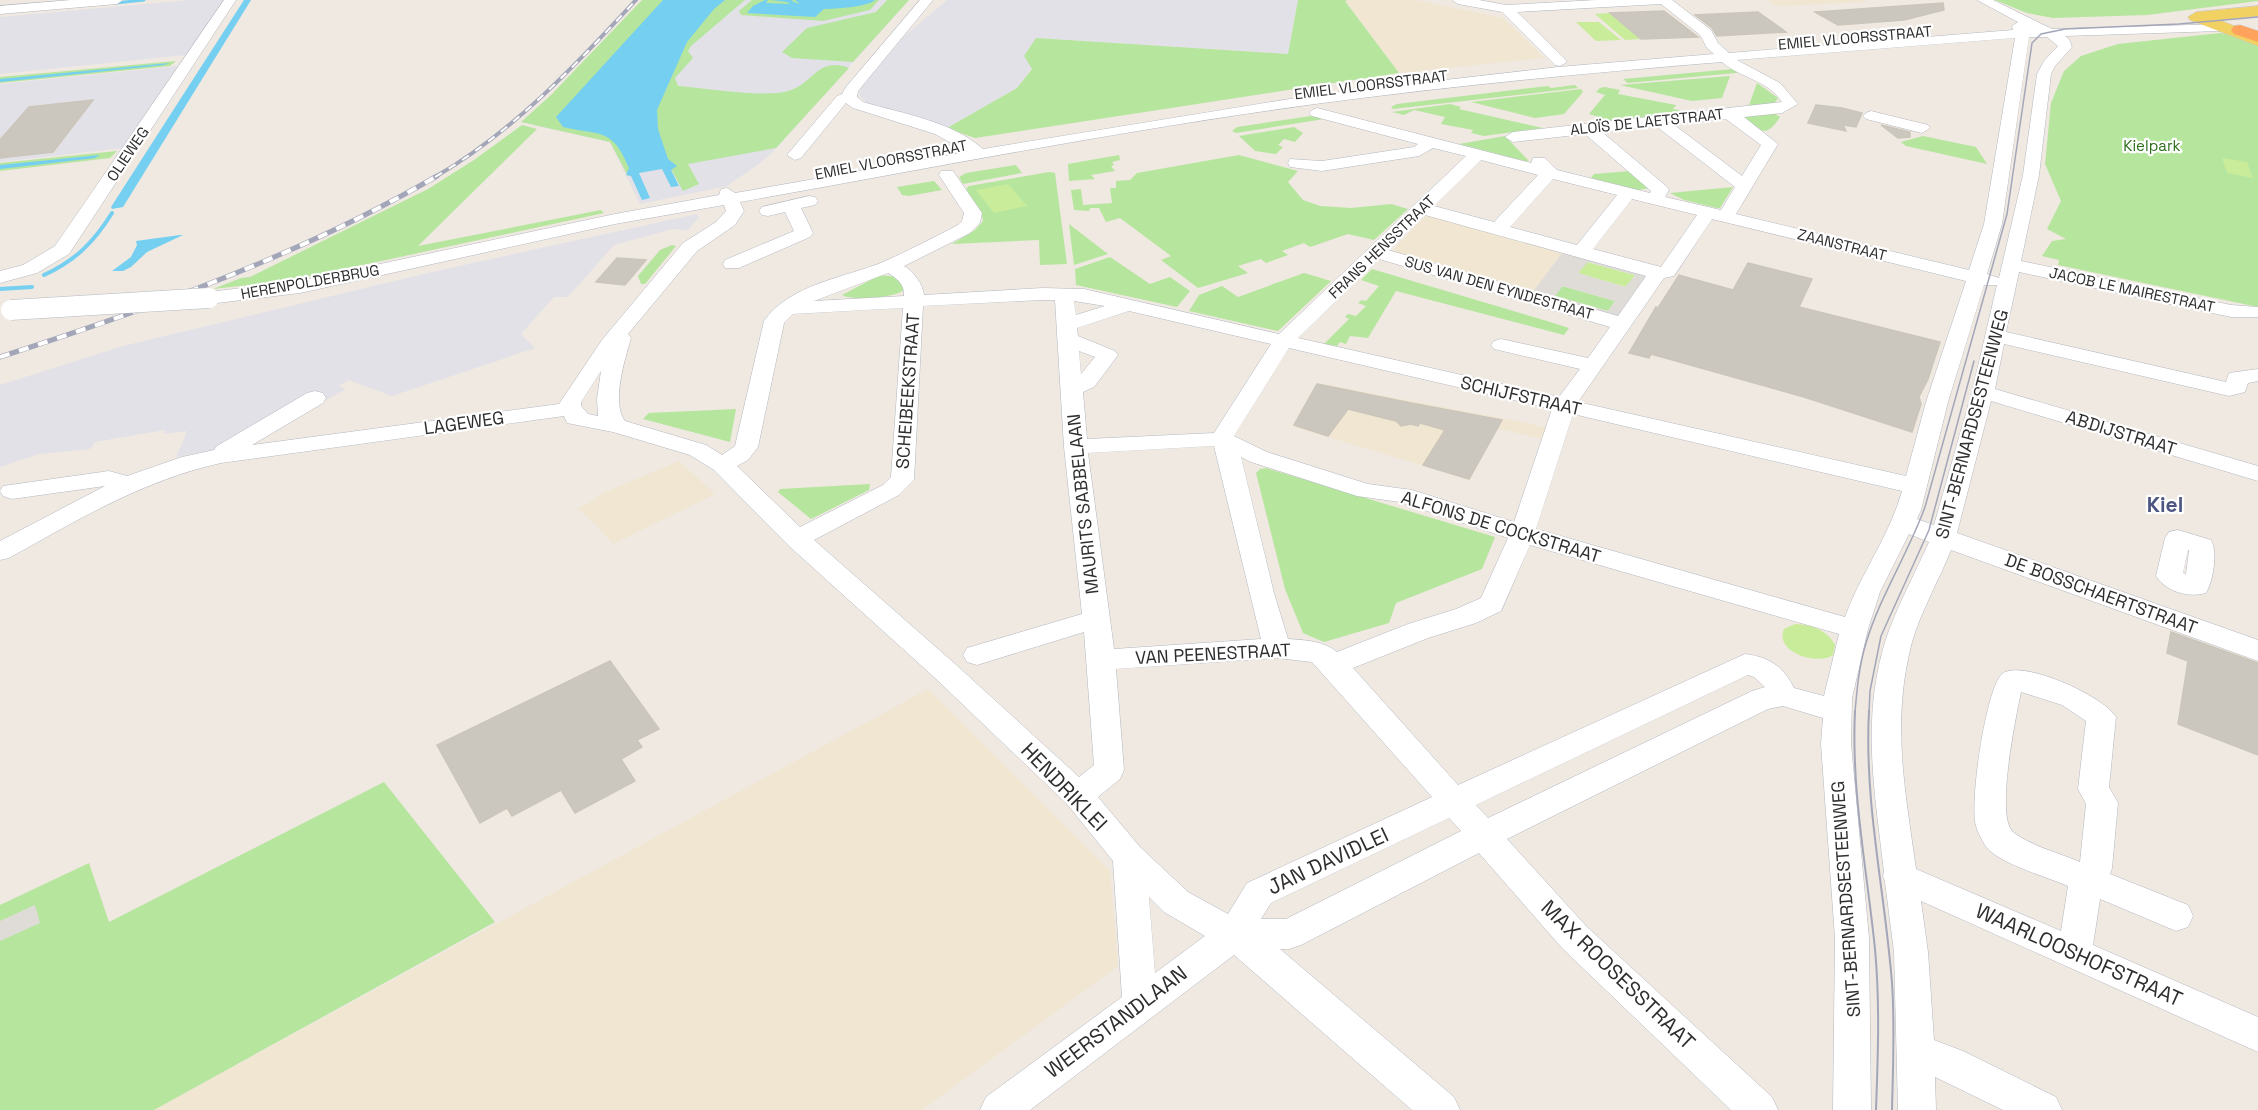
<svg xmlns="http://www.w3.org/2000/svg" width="2258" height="1110" font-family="'Space Grotesk',sans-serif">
  <rect width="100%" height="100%" fill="#efe9e1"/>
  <!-- industrial -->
  <g fill="#e3e1e8">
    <path d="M190 0H223L186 55 0 74V17Z"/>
    <path d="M648 0H909L770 155 756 166 727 186 640 204 610 142 532 125Z"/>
    <path d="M947 0H1298L1288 54 1036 38 1032 68 1017 88 947 128 867 103 859 95 861 87 903 37Z"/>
    <path d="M178 66 123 148 0 162V84Z"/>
    <path d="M697 214 699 217 688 230 673 229 614 245 568 297H554L521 334 535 348 392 396 349 380 338 386 346 389 246 444 176 457 187 431 164 434 165 430 95 442 90 449 39 454 0 467V385L123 346 432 272Z"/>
  </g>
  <!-- education -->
  <g fill="#f0e6d1">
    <path d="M1345 0H1416L1503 18 1544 58 1399 73Z"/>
    <path d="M1768 0H1864L1867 2 1776 6Z"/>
    <path d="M1427 215 1563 252 1532 293 1392 251Z"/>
    <path d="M1317 383 1527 423 1546 428 1541 439 1497 428 1470 480 1292 426Z"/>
    <path d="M679 461 715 494 613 544 597 526 583 513 576 509 591 502 599 495Z"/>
    <path d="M928 689 1110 871 1118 966 922 1110H154Z"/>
  </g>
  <!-- green -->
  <g fill="#b6e59e">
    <path d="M642 0H671L619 136 638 173 628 176 610 142 521 122 551 95Z"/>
    <path d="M711 0H745L691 46 688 51 693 58 675 78 678 86C706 88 763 98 788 91 813 85 817 56 849 68L776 148 688 164 699 184 683 191 671 169 642 93Z"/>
    <path d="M752 0H879L870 10 823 21 741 15 739 11Z"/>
    <path d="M887 0H909L853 62 792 58 782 52 807 28 876 12Z"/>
    <path d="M1298 0H1348L1345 1 1399 73 975 138 947 128 1017 88 1032 69 1024 56 1036 38 1288 54Z"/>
    <path d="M1995 0H2258V1L2147 15 2053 18 2027 13Z"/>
    <path d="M2220 33 2230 34 2258 45V307L2058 265 2059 260 2042 256 2052 241 2066 239 2047 229 2061 201 2045 164 2051 103 2064 71 2081 56 2118 44Z"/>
    <path d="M176 61 170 66 0 83V77Z"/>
    <path d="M1733 69 1746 72 1628 83 1623 79Z"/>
    <path d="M1730 76 1722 98 1692 101 1620 85Z"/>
    <path d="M1757 83 1778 98C1773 108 1758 106 1748 108Z"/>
    <path d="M1575 85 1578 88 1393 109 1391 107 1397 104 1548 86 1551 88Z"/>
    <path d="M1605 87 1620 90 1618 94 1676 105 1673 109 1692 113 1594 123 1599 117 1589 114 1605 95 1596 92 1600 88Z"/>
    <path d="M1581 89 1583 92 1564 114 1535 118 1471 102Z"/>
    <path d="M1450 104 1461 107 1459 109 1543 128 1484 136 1471 133 1473 130 1441 124 1445 117 1414 110 1404 115 1392 112Z"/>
    <path d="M1772 112 1780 117C1765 140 1761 130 1741 118L1744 115Z"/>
    <path d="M1311 116 1324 119 1236 133 1232 131 1237 127Z"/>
    <path d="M522 125 537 129 418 246 601 210 604 213 293 280 213 289 241 278 250 277 428 189 474 160Z"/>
    <path d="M1294 127 1303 133 1295 142 1284 139 1278 145 1283 147 1276 154 1255 151 1239 136Z"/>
    <path d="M1505 136 1529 161H1525L1459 144Z"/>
    <path d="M1923 136 1976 147 1987 164 1906 146 1901 142Z"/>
    <path d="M117 151 110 158 0 171V163Z"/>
    <path d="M1119 155 1120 160 1112 162 1114 165 1111 166 1115 171 1091 175 1095 179 1069 181 1068 164Z"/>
    <path d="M1239 155 1298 171 1288 182 1303 200 1320 206 1351 208 1391 204 1408 209 1374 240 1348 234 1310 247 1304 243 1282 251 1288 255 1266 263 1261 259 1238 266 1248 273 1198 288 1161 260 1171 256 1120 218 1106 222 1099 208H1090L1089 211 1074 210 1071 190 1081 189 1083 205 1112 203 1110 188H1116V181L1130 180 1137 173Z"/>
    <path d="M1016 165 1022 173 963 184 959 177 966 173Z"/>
    <path d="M1631 171 1651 188 1638 190 1591 178 1594 174Z"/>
    <path d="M1049 172 1055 173 1067 264 1040 265 1039 240 952 244 975 230 983 221 982 215 966 189 969 186Z"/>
    <path d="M934 181 942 190 909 196 902 195 897 187Z"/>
    <path d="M1733 187 1720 208H1717L1684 200 1670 193Z"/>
    <path d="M1069 224 1108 254 1074 265Z"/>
    <path d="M672 245 676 246 645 284H641L638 276 660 250Z"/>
    <path d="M1110 257 1150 284 1170 277 1190 291 1177 307 1076 285 1075 269Z"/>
    <path d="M1372 269 1547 321 1569 328 1564 335 1396 291 1368 338 1350 336 1346 344 1340 342 1337 346 1324 344 1349 319 1345 317 1348 314 1356 316 1366 306 1358 303 1362 300 1366 301 1379 286 1361 280Z"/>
    <path d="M1304 273 1331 281 1278 331 1189 311 1199 295 1222 286 1238 297Z"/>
    <path d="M880 275 898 277 905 289C897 298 853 301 842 295Z"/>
    <path d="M1562 286 1615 301 1608 311 1555 296Z"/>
    <path d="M736 409 730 442 643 419 649 413Z"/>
    <path d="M1266 468 1495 537 1482 569 1396 603 1389 623 1324 642 1303 633 1285 589 1256 473 1260 469Z"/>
    <path d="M870 484 869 490 811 519 778 492 780 489Z"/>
    <path d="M384 782 495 922 154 1110H0V905L89 863 109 922Z"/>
  </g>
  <!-- pitch -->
  <g fill="#c9ec9a">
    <path d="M1610 13 1640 39 1625 40 1595 14Z"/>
    <path d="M1576 22H1599L1621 40 1596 41Z"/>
    <path d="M2222 158 2247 162 2253 178 2227 173Z"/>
    <path d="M1008 184 1027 206 994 213 976 190Z"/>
    <path d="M1587 262 1635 275 1626 287 1578 273Z"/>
    <path d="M1795 624C1812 625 1827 630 1835 645L1833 655C1817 666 1774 652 1784 629Z"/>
  </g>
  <!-- plaza -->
  <g fill="#dfdcd8" fill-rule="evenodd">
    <path d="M1563 252 1651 276 1620 319 1532 293ZM1588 262 1634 275 1635 276 1625 287 1578 273ZM1563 286 1615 301V302L1608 311 1555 296Z"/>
    <path d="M35 905 40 923 0 941V921Z"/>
  </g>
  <!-- water -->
  <g fill="#75cff0">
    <path d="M244 0H251L123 207 112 209 111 207Z"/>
    <path d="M663 0H725L714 9 687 42 657 110 658 129 668 159 677 166 671 170 679 186 671 187 662 169 639 173 650 198 642 200 631 176 626 175 629 168C612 127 601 136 563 127L556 117Z"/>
    <path d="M765 0H768L766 3 790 4 787 2 771 0H794L791 1 800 4 795 0H875C868 7 834 9 824 9L815 17 747 13 753 6Z"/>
    <path d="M170 63 164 65 0 82V79Z"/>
    <path d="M100 155 95 158 0 169V165Z"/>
    <path d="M180 235H183L147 252 131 267 123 271H112L131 257 137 245 136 241Z"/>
  </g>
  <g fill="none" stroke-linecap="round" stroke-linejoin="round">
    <!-- stream-far1 -->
    <path stroke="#75cff0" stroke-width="3" d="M115 3 144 0"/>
    <!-- stream -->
    <g stroke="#75cff0" stroke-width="4">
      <path d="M44 275C75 261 94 242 112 213"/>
      <path d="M0 289 32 287"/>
    </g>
  </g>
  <!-- building -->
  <g fill="#cbc7bf" stroke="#cbc5ba" stroke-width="1.5">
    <path d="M1943 3 1944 10 1904 20 1838 25 1815 12Z"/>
    <path d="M1664 11 1698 37 1641 39 1610 13Z"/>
    <path d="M1758 12 1786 32 1717 36 1712 28 1695 15Z"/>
    <path d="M93 100 53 152 0 158V140L29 107Z"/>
    <path d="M1816 105 1842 108 1862 113 1856 127 1843 125 1846 131 1808 123Z"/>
    <path d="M1881 125 1910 132V137L1898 138Z"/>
    <path d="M617 258 646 260 625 285 596 282Z"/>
    <path d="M1748 263 1812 279 1799 307 1940 342 1928 379 1919 397 1921 404 1912 432 1804 397 1651 354 1649 358 1629 353 1656 307 1658 308 1679 275 1733 290Z"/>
    <path d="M1317 384 1411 403 1502 420 1469 479 1423 465 1445 430 1420 423 1418 426 1411 424 1401 426 1396 421 1348 409 1328 436 1294 425Z"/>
    <path d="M2171 632 2258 663V755L2178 724 2188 661 2167 653Z"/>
    <path d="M610 661 659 729 637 740 642 747 621 759 635 781 575 813 561 790 512 816 507 808 480 823 437 745Z"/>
  </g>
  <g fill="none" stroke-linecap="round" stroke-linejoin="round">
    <defs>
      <g id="minor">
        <path d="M71 0H123L117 4 0 14V6Z"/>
        <path d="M224 0H236L69 254 37 273 0 283V271L23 265 55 246Z"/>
        <path d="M920 0H933L858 91 857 97 863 102C904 114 951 121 983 149L1314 95 1558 67 1714 54 1707 48 1700 35 1661 4 1517 12 1565 59 1567 62 1560 66 1555 65 1502 12 1458 4 1452 0H1479L1506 5 1596 0H1672L1711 30 1718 43 1729 53 2013 30 2012 26 2018 22 1977 0H1993L2052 29 2225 24 2227 27 2225 30 2220 31 2065 36 2069 39 2072 47 2055 66 2051 74 2039 175 2021 261 2231 305 2258 307V317H2231L2019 272 2006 332 2226 382 2229 373 2258 369V381L2248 383 2245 392 2229 396 2004 344 1995 389 2258 466V481L1991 401 1957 533 2258 640V661L1951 550C1939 580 1921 611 1912 642 1891 722 1905 789 1916 869L2061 931 2068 886C2049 878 2003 864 1989 850 1984 845 1978 833 1976 826 1969 804 1986 688 2002 674 2020 658 2104 696 2116 717L2109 787 2118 803 2112 868 2110 874 2188 905 2193 916 2188 927 2176 931 2100 899 2093 945 2258 1017V1052L1921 901 1928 952 1934 1040 1963 1051 2056 1097 2062 1110H2003L1935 1077 1936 1110H1898L1894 952 1885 882 1883 876 1884 872C1875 793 1861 721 1885 642 1896 608 1915 574 1929 542L1909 534 1880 592 1868 629 1852 698 1851 744 1869 938 1871 1110H1833L1835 938 1821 744 1823 718 1783 706 1768 709 1507 839 1586 926 1772 1097 1778 1110H1731L1562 948 1479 853 1301 945 1289 949H1280L1454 1097 1460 1110H1412L1234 955 1030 1110H980L986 1097 1122 997 1113 861 1067 804 934 677 788 545 714 470 690 455 613 432 567 423 564 416 221 463C144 480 77 520 9 558L0 560V541L105 486 12 499 3 496 0 491 3 486 109 471 127 476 182 457 214 450 217 446 307 393 315 391 323 393 326 398 323 403 252 445 559 404 602 340 683 243 716 222 726 211 724 205 615 224 300 293 209 304 202 302 199 298 202 294 209 292 300 281 615 214 719 195 721 189 727 188 735 193 967 152 935 134 853 108 846 103 801 158 795 160 787 155 837 96 842 94 846 87ZM2029 37H2047L2058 46 2044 61 2037 74 2023 175 1999 278 1987 274 2002 224ZM2015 38 1984 224 1969 270 1736 214 1778 144 1744 117 1782 113 1798 104 1780 83 1737 60ZM1722 62C1740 78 1768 80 1782 102L1513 132 1505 137 1513 142 1585 134 1651 191 1650 193 1557 170 1545 158H1533L1531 163 1317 108 1312 110 1309 113 1312 116 1418 144 1414 147 1322 161 1290 159 1288 163 1290 167 1322 171 1419 156 1433 148 1466 156 1279 334 1084 289 1042 288 924 295C923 284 913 271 904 266L970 233 980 223 982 213 953 171H941L939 175 964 213 962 221 958 225C933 238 908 251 883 262 844 278 790 284 764 321L735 446 722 455 706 445 625 421C611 403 625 359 631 338L628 334 697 251 735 225 744 211 740 202C931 168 1123 130 1315 104 1451 86 1586 73 1722 62ZM1726 119 1761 145 1742 176 1673 124ZM1656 126 1735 187 1721 210 1665 197 1669 190 1666 186 1602 132ZM1481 160 1538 175 1494 222 1434 206ZM1553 179 1617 195 1577 245 1510 227ZM1632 199 1697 215 1661 267 1593 249ZM1425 215 1646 276 1618 316 1388 250ZM1712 219 1966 281 1926 402 1906 476 1578 402 1664 278 1674 276ZM1379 259 1610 327 1588 358 1501 339 1494 341 1491 345 1494 349 1580 369 1559 397 1298 338ZM888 273C897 278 905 285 904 296L814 301ZM1984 285H1997L1972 392 1934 525 1917 519 1921 510 1948 402ZM1042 300H1055L1064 447 1082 614 967 648 963 655 967 662 977 665 1084 632 1094 765 1079 777 954 663 814 540 899 495 914 480 923 306ZM1074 301 1105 306 1076 315ZM903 308 891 477 883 485 800 527 737 466 748 460 758 447 784 323 793 314ZM1129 311 1271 344 1214 433 1087 439 1083 392 1094 387 1118 355 1115 351 1078 336 1077 328ZM1289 348 1552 409 1514 522 1412 490 1368 484 1267 452 1234 436ZM1079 351 1095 357 1081 374ZM601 371 597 399 598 416 588 414 581 406V402ZM1573 414 1902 491C1890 535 1861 573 1845 617L1536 529ZM1214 446 1261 639 1114 649 1088 453ZM1241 457 1251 462 1357 496 1400 502 1508 538 1481 598 1456 609 1408 624 1337 652C1324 641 1305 640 1288 639L1274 593ZM1530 545 1839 634 1824 696 1794 688C1783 666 1769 657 1745 654L1458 785 1353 668 1428 638 1476 623 1501 611ZM1277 658 1312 662 1432 797 1247 883 1228 914 1188 892 1140 847 1098 797 1120 779 1124 770 1116 669ZM1748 675 1754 677 1765 687 1752 691 1488 818 1476 805ZM2021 692 2062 705 2086 721 2078 789 2086 804 2080 862C2059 853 2031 846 2013 832 1995 816 2016 717 2021 692ZM1449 818 1461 831 1286 919H1261L1271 903ZM1149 897 1164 912 1205 936 1155 973Z"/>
        <path d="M1871 111 1928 125 1930 128 1922 133 1866 119 1863 116 1866 113Z"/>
        <path d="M809 196 815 197 818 201 815 205 801 208 813 233 810 237 739 268H725L723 264 725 260 794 231 785 212 768 216 762 215 759 211 762 207Z"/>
        <path d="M2178 530 2211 540C2218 552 2213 582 2206 593 2189 598 2166 592 2156 576L2165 538 2169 532ZM2188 550H2189L2186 574 2183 573Z"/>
      </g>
      <path id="major" d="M2258 6V16L2219 20 2258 35V46L2190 20 2188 17 2196 12Z"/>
      <path id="highway" d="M2240 25 2258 31V42L2234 34 2231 30 2234 26Z"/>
    </defs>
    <!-- minor casing -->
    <use href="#minor" stroke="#b4b7c1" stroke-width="1"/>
    <!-- major casing -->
    <use href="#major" stroke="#c9c9c9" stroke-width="1"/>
    <!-- highway casing -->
    <use href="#highway" stroke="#c9c9c9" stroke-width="1"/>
    <!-- minor -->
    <use href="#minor" fill="#fff" fill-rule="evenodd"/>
    <!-- major -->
    <use href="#major" fill="#f2d163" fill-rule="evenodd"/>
    <!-- highway -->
    <use href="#highway" fill="#ffa35c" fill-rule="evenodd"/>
    <!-- tram-far1 -->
    <g stroke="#a3a6b8" stroke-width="1.5">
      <path d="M1855 712C1857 689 1859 666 1866 643 1880 596 1908 554 1925 507L2007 214 2032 43 2041 34 2065 29 2179 24 2258 17"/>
      <path d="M1869 712 1870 691 1881 636 1929 530 1974 361"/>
    </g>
    <!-- tram -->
    <g stroke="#a3a6b8" stroke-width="2">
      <path d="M1855 711C1851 791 1867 870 1875 949 1880 1003 1878 1056 1876 1110"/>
      <path d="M1869 711C1864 803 1885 892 1892 983 1895 1025 1893 1068 1892 1110"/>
    </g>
    <defs>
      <path id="rail-far1" d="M435 177C514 131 574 67 636 0"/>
      <path id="rail" d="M0 357C149 309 301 255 437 176"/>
    </defs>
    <!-- rail-far1 casing -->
    <use href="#rail-far1" stroke="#a3a6b8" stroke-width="4"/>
    <!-- rail casing -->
    <use href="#rail" stroke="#a3a6b8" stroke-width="5"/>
    <!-- rail-far1 -->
    <use href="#rail-far1" stroke="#fff" stroke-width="2" stroke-dasharray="8" stroke-linecap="butt"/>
    <!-- rail -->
    <use href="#rail" stroke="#fff" stroke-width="4" stroke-dasharray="10" stroke-linecap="butt"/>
    <defs>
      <path id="minor-bridge" d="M11 310 209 298"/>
    </defs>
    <!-- minor-bridge casing -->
    <use href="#minor-bridge" stroke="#b4b7c1" stroke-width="21" stroke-linecap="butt"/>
    <!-- minor-bridge -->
    <use href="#minor-bridge" stroke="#fff" stroke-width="20"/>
  </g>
  <g text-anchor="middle" stroke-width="4.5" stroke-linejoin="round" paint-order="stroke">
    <!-- far-street labels -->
    <g font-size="15" fill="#2e2e2e" stroke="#fff">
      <text transform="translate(1855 38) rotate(-5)" y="5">EMIEL VLOORSSTRAAT</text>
      <text transform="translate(1371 85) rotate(-7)" y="5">EMIEL VLOORSSTRAAT</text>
      <text transform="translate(1647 122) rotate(-6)" y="5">ALOÏS DE LAETSTRAAT</text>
      <text transform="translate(128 154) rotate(-56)" y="5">OLIEWEG</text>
      <text transform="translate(891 160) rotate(-11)" y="5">EMIEL VLOORSSTRAAT</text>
      <text transform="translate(1842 245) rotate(14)" y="5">ZAANSTRAAT</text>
      <text transform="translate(1382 247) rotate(-44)" y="5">FRANS HENSSTRAAT</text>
      <text transform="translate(310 282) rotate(-10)" y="5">HERENPOLDERBRUG</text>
      <text transform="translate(1499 288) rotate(16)" y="5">SUS VAN DEN EYNDESTRAAT</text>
      <text transform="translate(2132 290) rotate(12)" y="5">JACOB LE MAIRESTRAAT</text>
    </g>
    <!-- far-park labels -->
    <g font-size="15" fill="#2c6e1b" stroke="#fff">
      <text x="2152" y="151">Kielpark</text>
    </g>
    <!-- street labels -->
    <g font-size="18" fill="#2e2e2e" stroke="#fff">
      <text transform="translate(908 391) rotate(-86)" y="6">SCHEIBEEKSTRAAT</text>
      <text transform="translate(1521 396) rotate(13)" y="6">SCHIJFSTRAAT</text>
      <text transform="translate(464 423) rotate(-8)" y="6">LAGEWEG</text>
      <text transform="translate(1972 424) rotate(-75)" y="6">SINT-BERNARDSESTEENWEG</text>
      <text transform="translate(2121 433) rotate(17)" y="6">ABDIJSTRAAT</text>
      <text transform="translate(1083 504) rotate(-96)" y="6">MAURITS SABBELAAN</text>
      <text transform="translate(1501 527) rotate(17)" y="6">ALFONS DE COCKSTRAAT</text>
      <text transform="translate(2101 594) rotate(20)" y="6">DE BOSSCHAERTSTRAAT</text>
      <text transform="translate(1213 654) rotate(-3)" y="6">VAN PEENESTRAAT</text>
      <text transform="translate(1846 899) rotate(-94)" y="6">SINT-BERNARDSESTEENWEG</text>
    </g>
    <!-- quarter labels -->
    <g font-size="21" font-weight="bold" fill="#4d5680" stroke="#fff">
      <text x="2165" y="512">Kiel</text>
    </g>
    <!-- near-street labels -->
    <g font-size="21" fill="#2e2e2e" stroke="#fff">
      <text transform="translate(1064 787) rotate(46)" y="7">HENDRIKLEI</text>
      <text transform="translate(1328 861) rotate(-25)" y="7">JAN DAVIDLEI</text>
      <text transform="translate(2079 955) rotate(24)" y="7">WAARLOOSHOFSTRAAT</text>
      <text transform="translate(1618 975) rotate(44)" y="7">MAX ROOSESSTRAAT</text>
      <text transform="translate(1116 1022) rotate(-37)" y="7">WEERSTANDLAAN</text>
    </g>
  </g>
</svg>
